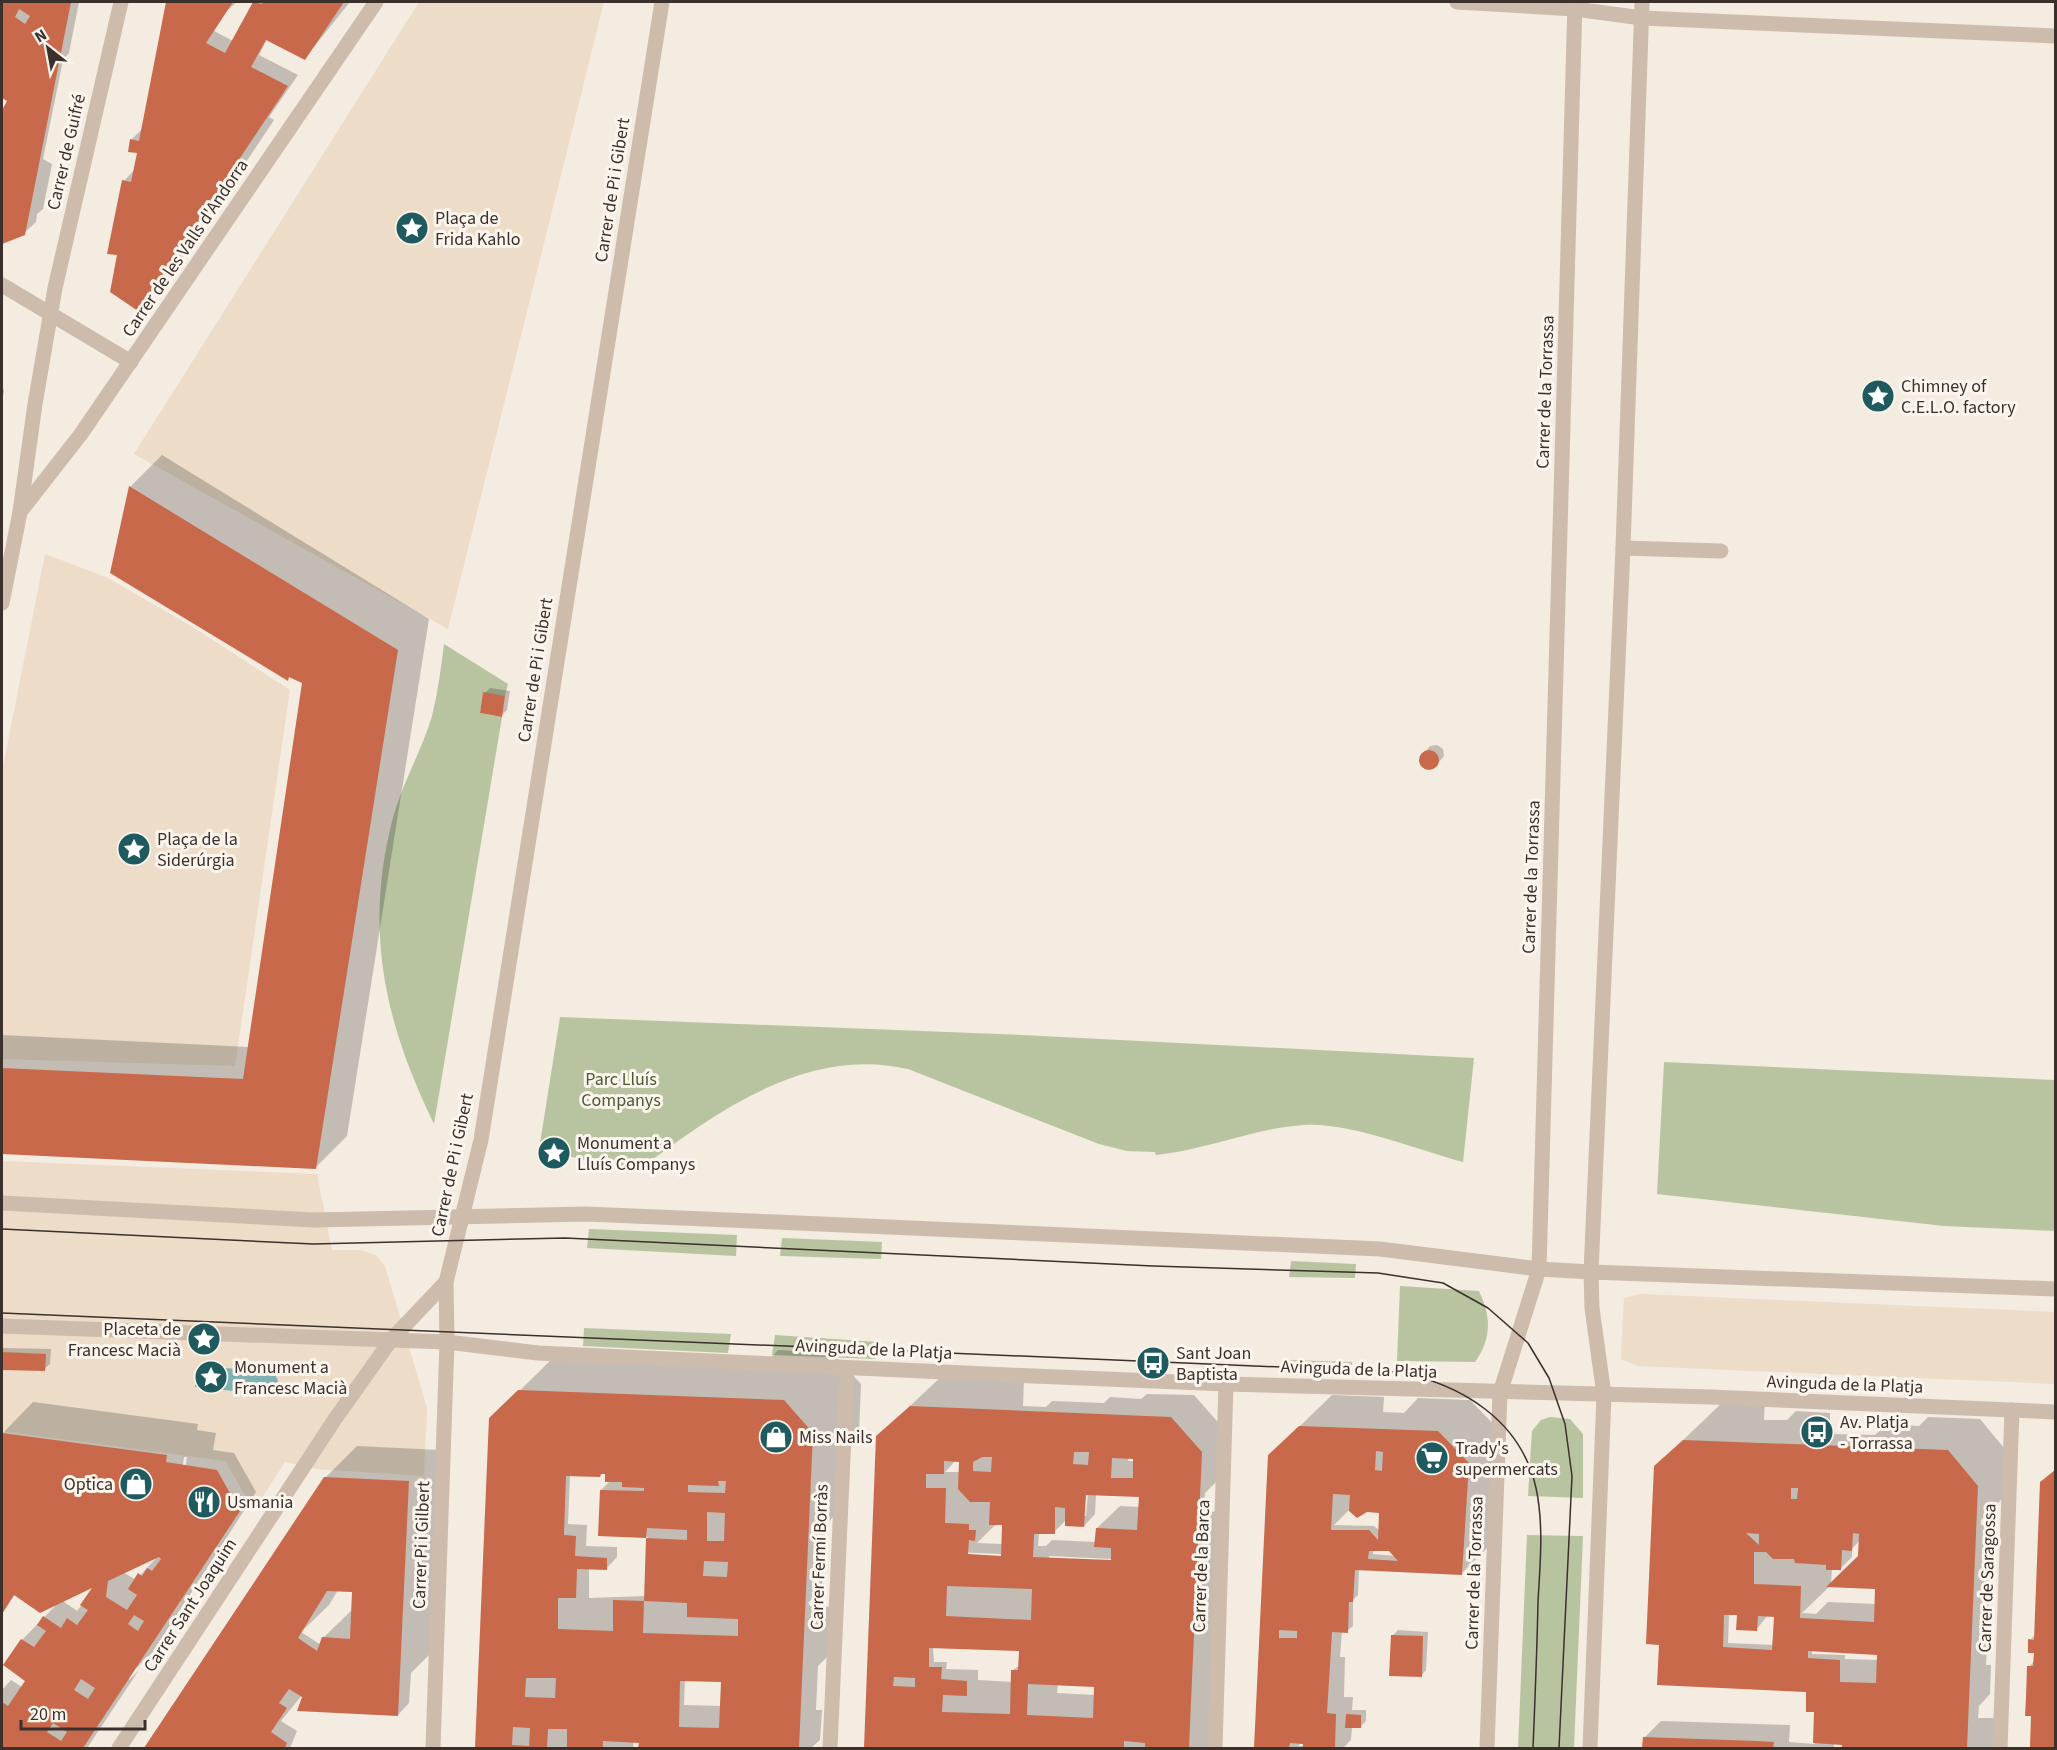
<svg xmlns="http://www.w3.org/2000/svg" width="2057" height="1750" font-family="'Source Sans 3',sans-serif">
  <rect width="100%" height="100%" fill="#f4ebe1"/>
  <!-- green -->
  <g fill="#b8c4a0">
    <path d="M444 644 508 684 505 696 483 693 480 713 502 717 434 1124C384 1021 363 928 394 814 404 780 422 750 432 716 438 692 441 668 444 644Z"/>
    <path d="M560 1017 1022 1035 1474 1058 1463 1162C1417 1150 1350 1122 1304 1125 1254 1128 1206 1150 1156 1155L1155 1152 1127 1151 1099 1144 908 1069C807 1046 718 1111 642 1167L627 1160V1172L558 1153 563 1163 538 1156Z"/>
    <path d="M1664 1062 2055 1080V1231L1944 1226 1657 1194Z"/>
    <path d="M589 1229 737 1235 736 1256 587 1248Z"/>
    <path d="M782 1238 882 1242 881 1259 780 1256Z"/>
    <path d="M1291 1261 1356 1264 1355 1278 1289 1277Z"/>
    <path d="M1400 1286 1479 1291C1491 1316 1492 1338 1475 1362L1397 1361Z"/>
    <path d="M584 1328 731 1334 728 1353 583 1346Z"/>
    <path d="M775 1335 878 1342 875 1359 772 1355Z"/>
    <path d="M1288 1360 1352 1362 1351 1377 1286 1375Z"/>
    <path d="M1550 1417 1570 1419 1583 1434V1498L1528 1496 1532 1431 1541 1420Z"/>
    <path d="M1527 1535 1583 1536 1574 1748H1518Z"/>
  </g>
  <!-- plaza -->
  <g fill="#ecdcc8">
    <path d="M419 2H604L448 629 134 454Z"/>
    <path d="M45 554 106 577 191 626 290 690 235 1066 2 1059V772Z"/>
    <path d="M2 1161 317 1174 332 1250H361L376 1255 385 1266 427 1408 424 1476 316 1469 285 1462 254 1510 225 1461 2 1431Z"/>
    <path d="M1641 1294 2055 1312V1384L1638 1366 1621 1359 1624 1298Z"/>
  </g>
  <!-- water -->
  <path fill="#7fb0b2" d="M197 1367 268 1370 275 1374 278 1381 275 1385 278 1386 273 1391 263 1394 195 1387Z"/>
  <!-- shadow -->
  <g fill="#0003" fill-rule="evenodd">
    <path d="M2 2H79L69 53 63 60 43 159 52 164 43 209 37 214 36 222 24 233 2 242V113L9 100 4 97 2 102Z"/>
    <path d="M168 2H237L223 14 214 31 233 41 255 2H350L305 58 267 39 259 55 298 75 269 117 274 120 169 278 137 309 119 254 124 181 135 169 138 152 131 140 144 127Z"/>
    <path d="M2 388 4 390 2 403Z"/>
    <path d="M162 455 429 619 347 1136 315 1168 2 1152V1035L249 1047 304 683 290 676 287 679 112 573 130 487Z"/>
    <path d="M490 688 510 691 507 710 502 715 485 693Z"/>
    <path d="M1437 745 1443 749 1444 756 1434 768 1427 769 1421 764 1420 758 1430 746Z"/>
    <path d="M2 1348 51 1349 50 1364 44 1369 2 1368Z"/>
    <path d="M561 1350 771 1358 778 1350 832 1353 861 1384 859 1433 842 1450 839 1511 825 1525 822 1589 808 1603 810 1606 835 1607 833 1651 818 1666 816 1710H822L820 1740 811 1748H639L640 1742 634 1741 633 1748H477L491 1419ZM603 1472H607L611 1480 601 1490 599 1535 648 1537 646 1596 589 1598V1568L606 1569 617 1557V1547L586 1546 587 1525 568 1524 570 1475 600 1476ZM685 1679 723 1680 722 1706 684 1705Z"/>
    <path d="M943 1375 1024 1378 1023 1406 1046 1407 1052 1401 1104 1403 1110 1397 1141 1399 1147 1394 1194 1395 1224 1429 1222 1476 1205 1493 1204 1511 1221 1512 1210 1748H865L878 1436ZM1128 1457H1135L1134 1461H1128ZM956 1460 961 1461 960 1472H945ZM1085 1494H1088L1086 1516H1083ZM1096 1494 1141 1495 1140 1507 1120 1506 1097 1528 1096 1542 1052 1540 1046 1546H1038L1039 1532H1054L1066 1520 1084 1526 1095 1514ZM996 1524H1004L1003 1544 977 1543ZM876 1549 1003 1554V1557ZM1049 1556 1113 1559V1562L1049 1559ZM933 1647 1020 1650V1665L1013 1670V1682L978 1680V1670L946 1669 947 1662H934ZM1058 1684 1096 1685 1095 1695 1057 1693Z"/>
    <path d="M1332 1395 1384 1397 1383 1412 1404 1413 1418 1398 1470 1400 1500 1431 1493 1542 1461 1574 1359 1569 1358 1595 1353 1600V1626L1347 1631H1342L1340 1657H1345L1344 1697H1353L1352 1710H1366V1721L1360 1727H1352L1351 1740 1343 1748H1350H1255L1269 1456ZM1350 1509H1381L1380 1531 1374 1526 1334 1525ZM1373 1549 1389 1550 1395 1556 1373 1554ZM1302 1742H1304V1746H1298Z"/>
    <path d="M1726 1399 1765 1400 1764 1420H1787L1796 1411 1830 1413V1434L1875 1435 1887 1424 1919 1426 1928 1417 1980 1419 2009 1454 2007 1494 1981 1520V1525H1997L1996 1570 1990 1575 1986 1665H1991L1990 1694 1979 1706 1978 1718H1998L1996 1748H1844V1745L1834 1743V1748H1644V1738L1661 1721 1790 1725 1789 1742 1815 1744V1711L1808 1688 1661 1643 1655 1467ZM1860 1540V1555L1831 1584 1832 1569H1840L1852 1557V1549ZM1830 1586 1879 1588 1876 1604 1828 1602 1816 1614 1802 1613ZM1729 1614H1738L1756 1630 1768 1615H1778L1774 1645 1728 1643ZM1812 1650 1879 1653V1660L1845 1659V1655L1812 1654Z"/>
    <path d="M33 1402 198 1424 197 1430 216 1433 213 1450 234 1453 256 1492 153 1652 129 1675V1680L139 1670 87 1748H2V1690L11 1680 22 1687 27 1681 5 1665 22 1640 58 1603 15 1594 2 1614V1434ZM184 1457H187L177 1533H174ZM158 1556 136 1580 123 1572ZM96 1585 77 1611 63 1601Z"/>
    <path d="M357 1446 440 1450 431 1653 411 1673 409 1703 398 1715 303 1694 281 1721 297 1731 290 1748H146L325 1478ZM338 1590H353V1609L323 1638 321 1645 301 1632 329 1605Z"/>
    <path d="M2056 1469V1748H2032L2033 1715 2029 1667 2035 1660V1652L2030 1640 2036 1634 2042 1483Z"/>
    <path d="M1398 1630 1428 1632 1426 1670 1421 1676 1392 1636Z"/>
  </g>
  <!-- building -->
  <g fill="#c8694b" fill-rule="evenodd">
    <path d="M2 2H71L25 235 2 244V110L7 101 2 98ZM19 9 30 16 25 24 15 17Z"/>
    <path d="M166 2H233L206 43 225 53 253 2 262 4 263 2H344L305 60 266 40 251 67 288 86 138 311 110 292 117 255 107 254 122 180 131 182 137 153 128 152 130 139 139 141Z"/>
    <path d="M129 486 398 650 316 1169 2 1154V1068L243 1079 302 683 289 677 288 681 110 573Z"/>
    <path d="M483 692 505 696 502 717 480 713Z"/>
    <circle cx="1429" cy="760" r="10"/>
    <path d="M2 1352 46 1354 45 1371 2 1370Z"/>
    <path d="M518 1390 784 1400 813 1433 799 1748H638L639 1743 603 1741V1748H567V1729H548L547 1748H475L489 1418ZM601 1474H605V1482H622V1487L644 1488V1491L600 1490 598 1536 646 1538 647 1528 687 1530V1540L646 1538 644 1601 687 1603V1617L738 1619V1636L643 1633 644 1601 613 1600V1631L558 1629V1598H576L577 1569 607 1570V1558L575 1556 576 1536 564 1535 566 1476 600 1477ZM718 1481H726L725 1493 688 1492V1485L719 1486ZM707 1512 725 1513 724 1541H707ZM704 1561 728 1562 727 1577 703 1576ZM526 1678H556L555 1698 525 1697ZM680 1681 721 1682 719 1728 679 1727ZM513 1727 530 1728 529 1746 512 1745Z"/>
    <path d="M910 1406 1171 1417 1202 1452 1189 1748H1145V1743L1124 1741V1748H864L876 1436ZM1074 1452H1089L1088 1465 1073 1464ZM982 1457H992L991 1472 973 1471V1462ZM1112 1458 1133 1459V1478H1111ZM944 1461 959 1462 958 1489 970 1502H990L989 1525H1002L1001 1556 968 1554 969 1540 975 1541 976 1530H969V1524L945 1523 946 1488H926V1474H944ZM1086 1495 1139 1497 1137 1530 1096 1528 1094 1547 1111 1548V1560L1033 1557 1034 1534H1055V1507L1065 1508V1526L1084 1527ZM947 1586 1032 1589 1031 1620 946 1616ZM929 1648 1019 1651 1018 1670H1011L1010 1714 942 1712 943 1695 967 1696V1681L941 1679 942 1667H929ZM894 1677 915 1678V1687L893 1686ZM1028 1684 1094 1687 1093 1718 1027 1715Z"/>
    <path d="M1299 1426 1438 1431 1469 1463 1462 1575 1355 1570 1353 1602H1349L1348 1633 1332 1632 1327 1713 1336 1714 1335 1748H1303V1744L1290 1743 1289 1748H1254L1268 1455ZM1376 1451 1383 1452 1382 1471 1375 1470ZM1333 1494 1350 1495 1349 1511 1357 1518 1367 1512 1379 1513 1378 1540 1369 1530H1331ZM1369 1551H1389L1398 1561 1368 1559ZM1279 1630 1297 1631V1638H1279Z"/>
    <path d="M2 1433 167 1455 166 1462 217 1470 240 1511 83 1748H2V1702L8 1706 25 1681 3 1665 21 1639 34 1647 46 1631 37 1625 43 1616 61 1628 67 1618 77 1625 88 1610 80 1605 92 1588 40 1613 14 1595 2 1614ZM159 1557 161 1559 152 1571 147 1568 142 1576 138 1573 128 1589 137 1595 127 1610 106 1597 108 1581ZM134 1615 144 1621 138 1631 128 1624ZM81 1679 95 1688 88 1699 74 1690ZM53 1723 67 1732 61 1741 47 1732Z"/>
    <path d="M1683 1440 1948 1450 1978 1486 1967 1748H1842V1745L1813 1743 1814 1712H1806V1692L1657 1685 1659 1645 1646 1644 1654 1466ZM1791 1488H1798L1797 1499H1791ZM1746 1533 1759 1534V1545ZM1853 1533 1859 1534 1858 1556 1826 1587 1875 1589 1874 1622 1800 1618 1801 1586 1754 1584V1552H1766L1773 1559H1794L1795 1563 1826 1565V1570H1841L1842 1550 1852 1551ZM1724 1615H1737L1736 1630 1757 1631 1758 1616 1774 1617 1772 1650 1723 1647ZM1808 1651 1877 1655 1876 1683 1840 1682V1660L1808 1658Z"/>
    <path d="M2055 1470V1748H2030L2031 1716H2025L2026 1698 2027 1666H2033L2034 1653H2028V1639L2034 1640 2040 1482Z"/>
    <path d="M324 1477 409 1481 398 1716 297 1711 302 1697 289 1689 279 1703 287 1708 271 1732 287 1743 285 1748H144ZM327 1591 352 1592 350 1639 322 1637 317 1651 298 1638Z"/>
    <path d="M1391 1635 1423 1636 1422 1677 1389 1676Z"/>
    <path d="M1346 1714 1361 1715V1728H1345Z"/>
    <path d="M1643 1737 1757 1741 1774 1742 1773 1748H1642Z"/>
  </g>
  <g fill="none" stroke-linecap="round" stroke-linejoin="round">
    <!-- service -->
    <path stroke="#cdbbac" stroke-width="15" d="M1623 548 1721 551"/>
    <!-- minor -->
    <g stroke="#cdbbac" stroke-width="15">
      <path d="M1457 2 1575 9 1642 18 2056 36"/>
      <path d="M2 285 131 362"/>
      <path d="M20 512 81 434 376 2"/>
      <path d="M2 603 20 512 35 404 55 288 121 2"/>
      <path d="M1539 1269 1575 2"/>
      <path d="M1591 1272 1623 548 1642 2"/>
      <path d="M119 1748 335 1419 391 1340 446 1282"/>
      <path d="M433 1748 447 1342 446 1282 481 1140 662 2"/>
      <path d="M830 1748 847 1368"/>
      <path d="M1215 1748 1226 1384"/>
      <path d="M2000 1748 2012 1410"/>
    </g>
    <!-- tertiary -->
    <g stroke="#cdbbac" stroke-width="15">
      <path d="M2 1203 314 1220 586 1214 776 1222 1380 1249 1539 1269 1591 1272 2056 1289"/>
      <path d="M2 1326 447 1342 538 1353 1008 1375 1226 1384 1711 1397 2056 1412"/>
      <path d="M1487 1748 1500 1393 1539 1269"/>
      <path d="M1590 1748 1604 1395 1592 1308 1591 1272"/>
    </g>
    <!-- tram -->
    <g stroke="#3b302b" stroke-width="1.5">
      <path d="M2 1229 313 1244 565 1238 1153 1266 1378 1273 1443 1283 1488 1308 1528 1343 1549 1378 1565 1424 1572 1476 1559 1748"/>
      <path d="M2 1313 1398 1372C1461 1384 1521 1420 1536 1488 1544 1525 1540 1565 1538 1602 1537 1651 1535 1700 1533 1748"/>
    </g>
  </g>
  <!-- icons -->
  <defs>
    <symbol id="sight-disc" viewBox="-11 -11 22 22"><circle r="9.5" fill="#1f5a5e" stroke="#fbf5ee"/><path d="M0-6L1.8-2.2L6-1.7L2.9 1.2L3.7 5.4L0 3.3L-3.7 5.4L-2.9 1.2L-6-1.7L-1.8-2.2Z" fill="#fff"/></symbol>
    <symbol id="bus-disc" viewBox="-11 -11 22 22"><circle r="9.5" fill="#1f5a5e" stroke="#fbf5ee"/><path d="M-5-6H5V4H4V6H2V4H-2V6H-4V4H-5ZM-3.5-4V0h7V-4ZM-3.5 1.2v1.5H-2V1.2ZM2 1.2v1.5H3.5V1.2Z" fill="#fff"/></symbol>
    <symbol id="shop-disc" viewBox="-11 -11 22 22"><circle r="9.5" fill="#1f5a5e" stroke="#fbf5ee"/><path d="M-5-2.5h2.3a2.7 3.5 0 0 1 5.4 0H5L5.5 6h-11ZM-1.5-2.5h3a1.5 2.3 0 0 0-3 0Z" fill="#fff"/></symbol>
    <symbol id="supermarket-disc" viewBox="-11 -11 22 22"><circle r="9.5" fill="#1f5a5e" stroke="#fbf5ee"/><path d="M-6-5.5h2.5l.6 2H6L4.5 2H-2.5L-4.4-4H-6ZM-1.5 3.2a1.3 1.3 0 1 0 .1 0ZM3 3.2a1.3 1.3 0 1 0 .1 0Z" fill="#fff"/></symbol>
    <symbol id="restaurant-disc" viewBox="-11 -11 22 22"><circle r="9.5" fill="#1f5a5e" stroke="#fbf5ee"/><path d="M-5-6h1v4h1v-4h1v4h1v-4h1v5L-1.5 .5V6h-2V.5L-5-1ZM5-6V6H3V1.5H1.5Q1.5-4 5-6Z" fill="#fff"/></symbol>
  </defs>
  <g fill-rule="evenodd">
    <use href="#sight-disc" x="393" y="209" width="38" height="38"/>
    <use href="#sight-disc" x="1859" y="377" width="38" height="38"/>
    <use href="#sight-disc" x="115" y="830" width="38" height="38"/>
    <use href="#sight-disc" x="535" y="1134" width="38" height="38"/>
    <use href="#sight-disc" x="185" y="1320" width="38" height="38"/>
    <use href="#bus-disc" x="1134" y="1344" width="38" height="38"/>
    <use href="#sight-disc" x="192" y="1358" width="38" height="38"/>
    <use href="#bus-disc" x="1798" y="1413" width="38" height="38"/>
    <use href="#shop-disc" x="757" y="1418" width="38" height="38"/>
    <use href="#supermarket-disc" x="1413" y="1439" width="38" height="38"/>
    <use href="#shop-disc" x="117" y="1465" width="38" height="38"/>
    <use href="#restaurant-disc" x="185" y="1483" width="38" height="38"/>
  </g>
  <g text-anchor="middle" stroke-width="6" stroke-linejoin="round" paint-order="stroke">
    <!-- street labels -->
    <g font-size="18" fill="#3b302b" stroke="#fbf5ee">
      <text transform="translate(66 152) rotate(-77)" y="6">Carrer de Guifré</text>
      <text transform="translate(612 190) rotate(-81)" y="6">Carrer de Pi i Gibert</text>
      <text transform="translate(185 248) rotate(-56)" y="6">Carrer de les Valls d'Andorra</text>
      <text transform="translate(1545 392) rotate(-88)" y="6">Carrer de la Torrassa</text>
      <text transform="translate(535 670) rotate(-81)" y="6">Carrer de Pi i Gibert</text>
      <text transform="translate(1531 877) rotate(-88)" y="6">Carrer de la Torrassa</text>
      <text transform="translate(452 1165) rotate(-78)" y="6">Carrer de Pi i Gibert</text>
      <text transform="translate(874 1349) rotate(3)" y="6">Avinguda de la Platja</text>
      <text transform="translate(1359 1369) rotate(2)" y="6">Avinguda de la Platja</text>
      <text transform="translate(1845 1384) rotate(2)" y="6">Avinguda de la Platja</text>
      <text transform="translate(421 1545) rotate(-88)" y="6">Carrer Pi i Gilbert</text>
      <text transform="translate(819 1557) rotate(-88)" y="6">Carrer Fermí Borràs</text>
      <text transform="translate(1201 1566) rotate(-88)" y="6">Carrer de la Barca</text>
      <text transform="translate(1474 1573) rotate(-88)" y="6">Carrer de la Torrassa</text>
      <text transform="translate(1987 1578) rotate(-88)" y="6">Carrer de Saragossa</text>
      <text transform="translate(190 1605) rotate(-57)" y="6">Carrer Sant Joaquim</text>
    </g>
    <!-- poi labels -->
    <g font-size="18" fill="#3b302b" stroke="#fbf5ee" text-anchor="start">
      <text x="435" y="224">Plaça de<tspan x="435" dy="21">Frida Kahlo</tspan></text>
      <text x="1901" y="392">Chimney of<tspan x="1901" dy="21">C.E.L.O. factory</tspan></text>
      <text x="157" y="845">Plaça de la<tspan x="157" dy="21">Siderúrgia</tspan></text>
      <text x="577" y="1149">Monument a<tspan x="577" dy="21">Lluís Companys</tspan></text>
      <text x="181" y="1335" text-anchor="end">Placeta de<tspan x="181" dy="21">Francesc Macià</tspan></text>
      <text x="1176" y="1359">Sant Joan<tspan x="1176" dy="21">Baptista</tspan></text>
      <text x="234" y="1373">Monument a<tspan x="234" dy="21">Francesc Macià</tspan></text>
      <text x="1840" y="1428">Av. Platja<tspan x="1840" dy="21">- Torrassa</tspan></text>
      <text x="799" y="1443">Miss Nails</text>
      <text x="1455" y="1454">Trady's<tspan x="1455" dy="21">supermercats</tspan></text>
      <text x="113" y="1490" text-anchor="end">Optica</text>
      <text x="227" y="1508">Usmania</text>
    </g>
    <!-- park labels -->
    <g font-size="18" fill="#4a5a2e" stroke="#fbf5ee">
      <text x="621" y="1085">Parc Lluís<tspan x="621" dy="21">Companys</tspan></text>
    </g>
  </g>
  <!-- border -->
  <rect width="2057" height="1750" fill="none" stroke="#3b302b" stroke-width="6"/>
  <!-- north arrow -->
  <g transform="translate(48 48) rotate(329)" stroke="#fbf5ee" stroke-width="4.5" paint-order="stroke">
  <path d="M0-4.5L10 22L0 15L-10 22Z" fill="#3b302b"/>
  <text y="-9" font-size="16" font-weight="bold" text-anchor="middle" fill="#3b302b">N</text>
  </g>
  <!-- scale -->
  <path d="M21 1720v9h124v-9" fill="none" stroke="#3b302b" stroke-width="3"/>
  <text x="30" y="1720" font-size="18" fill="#3b302b" stroke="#fbf5ee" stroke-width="4.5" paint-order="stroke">20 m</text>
</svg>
